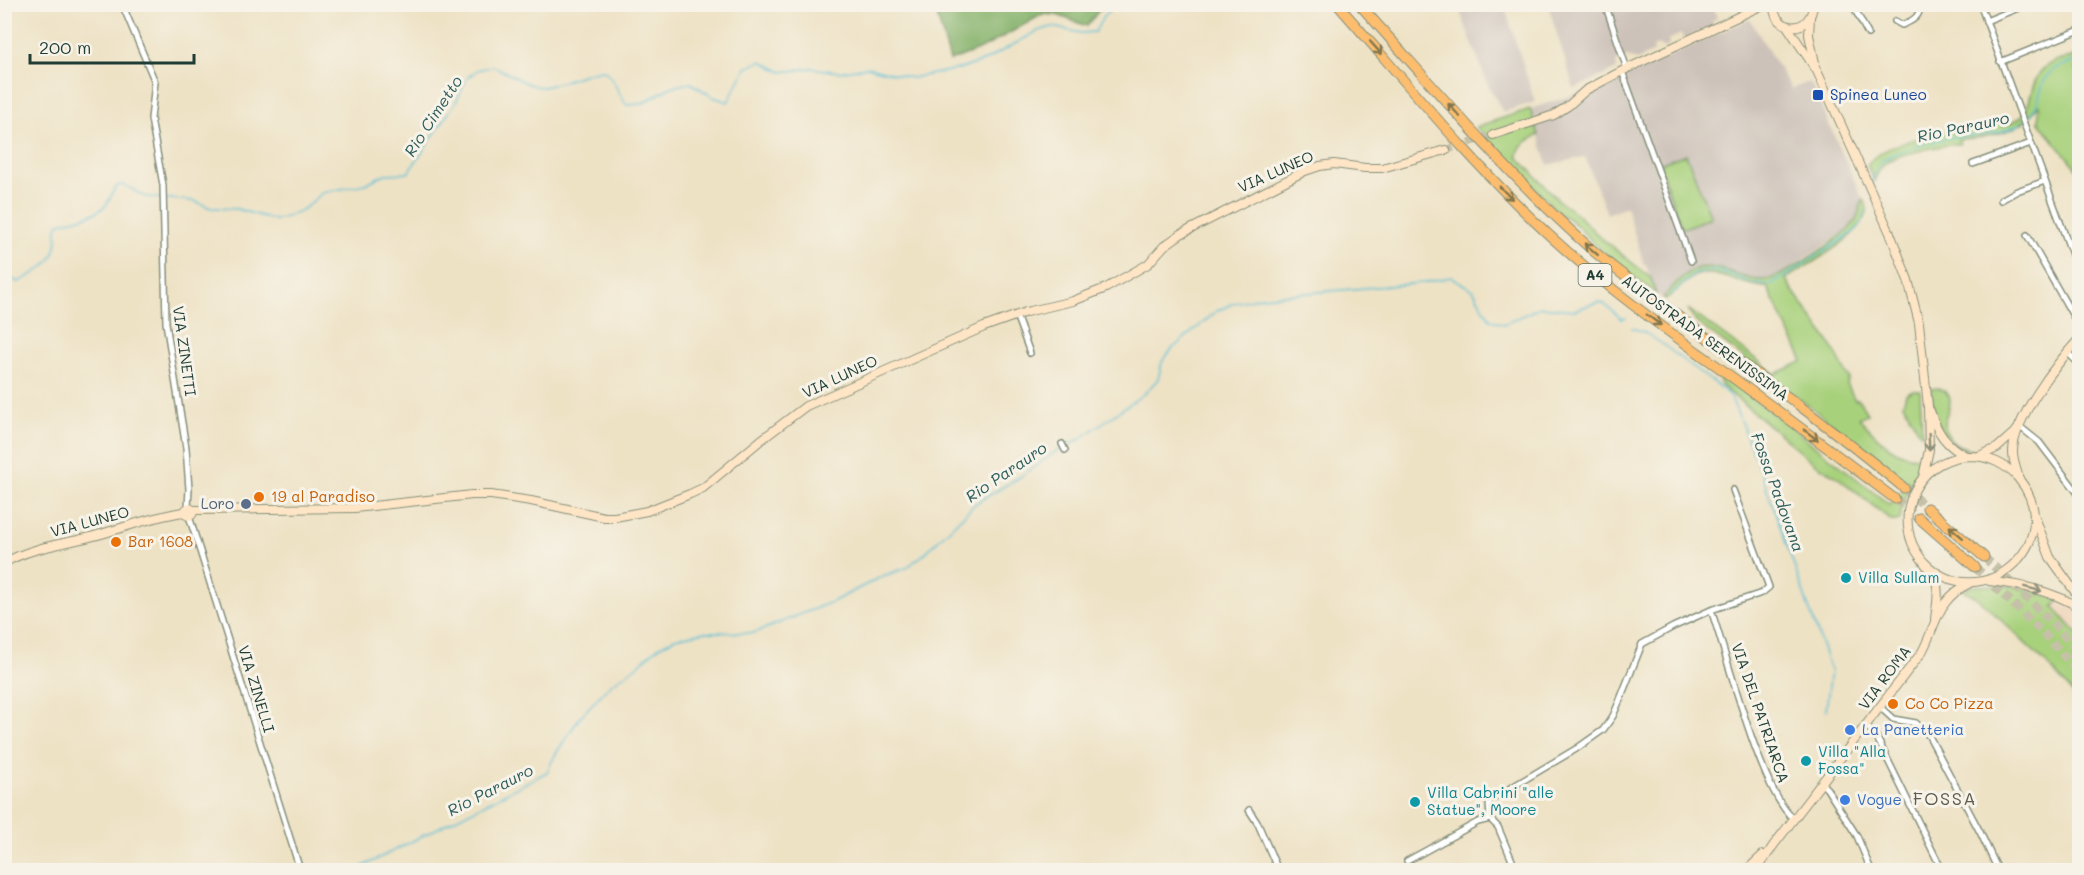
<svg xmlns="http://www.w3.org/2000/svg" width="2084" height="875" font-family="Mali,sans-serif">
  <rect width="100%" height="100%" fill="#f7f3e8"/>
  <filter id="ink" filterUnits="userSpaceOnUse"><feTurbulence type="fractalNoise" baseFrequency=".0167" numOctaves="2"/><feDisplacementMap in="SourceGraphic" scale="12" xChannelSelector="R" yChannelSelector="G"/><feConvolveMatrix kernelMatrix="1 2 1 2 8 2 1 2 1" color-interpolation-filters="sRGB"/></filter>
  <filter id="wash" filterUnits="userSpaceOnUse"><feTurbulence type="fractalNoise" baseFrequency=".008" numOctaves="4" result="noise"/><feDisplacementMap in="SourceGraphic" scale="24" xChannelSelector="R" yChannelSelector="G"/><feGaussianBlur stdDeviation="1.35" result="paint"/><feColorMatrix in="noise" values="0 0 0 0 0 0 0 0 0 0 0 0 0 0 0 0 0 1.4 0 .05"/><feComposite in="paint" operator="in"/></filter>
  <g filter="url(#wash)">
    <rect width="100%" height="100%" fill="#eee2c5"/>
    <!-- built -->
    <path fill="#efd6bc" d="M2059 600 2079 611V635L2053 607Z"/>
    <!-- industrial -->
    <g fill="#cdc2b9">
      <path d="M1466 5H1504L1535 102 1503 112 1488 85 1459 9 1467 7Z"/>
      <path d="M1548 5H1712L1717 18 1712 21 1713 25 1684 39 1681 34 1668 40 1669 46 1664 48 1659 44 1653 47 1654 52 1637 60 1627 57 1616 62 1617 69 1574 89Z"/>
      <path d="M1750 19 1791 89 1810 82 1863 200 1856 220 1848 230 1775 278 1759 280 1715 268H1699L1692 270 1679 279 1663 298 1656 294 1646 265 1644 264 1626 206 1607 214 1585 157 1548 165 1530 109 1585 91 1602 87Z"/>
    </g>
    <!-- green -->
    <g fill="#a8d17c" stroke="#648758" stroke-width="1.5">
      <path d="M2079 56V67L2075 69 2080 75 2079 172 2039 122V104C2023 133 1989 138 1958 139L1960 144C1949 143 1897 155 1888 161 1882 165 1877 174 1874 181L1867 165C1889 135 1964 132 2000 122L2002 126C2038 117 2024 92 2041 71 2050 60 2066 58 2079 56Z"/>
      <path d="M1530 109 1539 135C1527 141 1518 144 1518 157L1559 201 1576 213 1600 237 1651 278 1656 294C1636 278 1615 263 1596 245 1583 234 1577 222 1560 214L1476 127Z"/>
      <path d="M1686 154 1711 217 1682 229 1659 164Z"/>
      <path d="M1863 200C1864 202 1867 207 1867 209 1868 234 1805 266 1786 279L1791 288 1830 343 1849 378 1847 384 1855 400 1858 399 1868 414 1859 418C1876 436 1895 459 1922 457 1915 482 1902 493 1900 521H1892L1836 476 1814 463 1722 386 1716 372 1790 426 1890 505 1909 483 1796 396 1696 322 1688 309 1776 374 1803 361 1767 287C1744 287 1711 267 1694 276 1683 283 1675 292 1666 300L1663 298C1686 271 1697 259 1733 273 1743 277 1755 281 1765 280 1781 279 1834 242 1848 230L1856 220Z"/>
      <path d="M1938 388C1944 390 1950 394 1950 401 1950 407 1946 414 1945 420 1943 441 1962 450 1980 450 1943 454 1934 419 1931 389Z"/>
      <path d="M1913 390H1920L1922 434 1920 433 1903 404 1906 394Z"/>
      <path d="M2004 585 2018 587 2059 600 2053 607 2079 635V701L2051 668 1978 598 1962 589 1973 586Z"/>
    </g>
    <!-- forest -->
    <path fill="#86b36c" stroke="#527850" stroke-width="1.5" d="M934 5V4L1103 5 1087 26 1057 15 1043 14 983 48 950 61Z"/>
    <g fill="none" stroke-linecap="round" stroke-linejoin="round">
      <!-- stream -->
      <g stroke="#58bed5" stroke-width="1.5">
        <path d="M2025 120C2052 96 2027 69 2080 61"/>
        <path d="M1871 184C1874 177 1875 169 1880 163 1887 153 1940 139 1954 137 1976 134 2001 136 2021 123"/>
        <path d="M4 276 19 282C34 273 52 266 56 247 58 240 55 233 58 224 73 219 95 217 106 205 112 199 111 190 119 185 130 184 136 194 146 197L194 201 211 208 237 209 275 220 286 217 304 209 322 193 365 184 385 174 408 173 456 102 467 78 477 70 493 66C508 72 524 85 540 87 553 88 585 71 604 70 615 80 618 94 627 105L641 104 671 87 691 83 713 97 728 102 746 68 761 61 782 72 812 68 839 72 867 67 912 78 964 68 986 60 1038 31 1052 27 1081 33 1095 32 1103 17 1117 4"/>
        <path d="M1670 295C1680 289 1686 279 1696 274 1721 261 1747 290 1773 284L1855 231 1861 224 1866 211"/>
        <path d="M1632 328 1644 332 1662 344 1730 395 1760 469 1831 671 1826 710"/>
        <path d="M356 870 547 772 555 755 580 717 610 685 637 666 657 648 675 638 705 632 754 633 834 601 883 576 906 568 923 555 976 503 1023 475 1052 454 1080 439 1145 393 1158 379 1162 362 1172 349 1217 311 1234 303 1261 297 1422 283 1451 277 1473 290 1490 319 1504 324 1541 307 1575 310 1598 302 1603 303 1622 319 1626 318"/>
      </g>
    </g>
  </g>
  <g filter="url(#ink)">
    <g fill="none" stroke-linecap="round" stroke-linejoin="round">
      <!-- secondary-tunnel -->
      <path stroke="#c5c1a8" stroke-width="8" stroke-dasharray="8 4" stroke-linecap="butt" d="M1446 150 1493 135"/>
      <!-- highway-tunnel -->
      <g stroke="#c5c1a8" stroke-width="9" stroke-dasharray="9 4.5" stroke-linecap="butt">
        <path d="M1904 488 1927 508"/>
        <path d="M1895 499 1919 518"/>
        <path d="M1984 557 2054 624 2080 653"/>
        <path d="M1975 567 2044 634 2080 673"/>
      </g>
      <defs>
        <g id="street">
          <path d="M122 4 155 82 151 119 163 185 166 323 186 448 189 489 188 507"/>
          <path d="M1605 4 1627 69"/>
          <path d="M1852 4 1868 34"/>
          <path d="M1980 4 2080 276"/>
          <path d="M1895 21 1902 25C1912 21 1921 17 1920 4"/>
          <path d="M1986 21 2028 4"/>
          <path d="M2000 62 2080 30"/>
          <path d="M1622 71 1691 261"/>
          <path d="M1973 164 2031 143"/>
          <path d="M2001 200 2017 191 2045 181"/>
          <path d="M2027 235 2080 328"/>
          <path d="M2069 246 2080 242"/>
          <path d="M1016 315 1030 353"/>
          <path d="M2067 352 2080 365"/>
          <path d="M2019 426 2039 442 2080 496"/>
          <path d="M1062 444 1065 450"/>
          <path d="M189 516 300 870"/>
          <path d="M1711 610C1727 654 1761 794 1794 819"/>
          <path d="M1880 707 1893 719 1916 723 1929 736 1980 832 1998 870"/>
          <path d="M1866 725 1877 738 1942 870"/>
          <path d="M1821 783 1827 789 1857 836 1871 870"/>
          <path d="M1249 810 1258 824 1278 870"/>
          <path d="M1490 819 1489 802 1492 799 1576 749 1603 730 1613 716 1619 702 1642 644 1673 627 1711 610 1762 593 1769 587 1733 490"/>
          <path d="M1407 861 1478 822 1490 819 1498 827 1516 870"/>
        </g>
        <g id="secondary">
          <path d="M1773 4C1775 34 1812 34 1813 4"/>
          <path d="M1810 17 1809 35 1815 63"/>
          <path d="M1787 26 1817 71 1890 233 1908 280 1919 323 1928 406 1929 450 1923 477"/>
          <path d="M1493 135 1554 115 1568 106 1586 90 1622 71 1765 4"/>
          <path d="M1930 411C1937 432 1946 446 1966 456"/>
          <path d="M1979 456 1997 448 2016 431"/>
          <path d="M2018 475C2016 468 2013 460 2013 453 2012 420 2058 362 2080 338"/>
          <circle cx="189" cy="512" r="4"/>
          <path d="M192 510 355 508 472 495H491L531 501 604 517H615L647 511 690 494 703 488 761 440 806 406 984 327 1026 312 1073 301 1106 288 1148 264 1164 246 1181 234 1305 171 1320 166 1334 164 1365 168H1382L1446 150"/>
          <path d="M2035 517 2050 557 2080 599"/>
          <path d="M1924 562C1981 620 2071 541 2018 478 2006 464 1988 456 1970 456 1925 457 1896 501 1912 543 1918 558 1931 568 1936 582 1940 594 1936 607 1935 619"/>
          <path d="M4 563C31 547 64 544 94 536 124 528 153 516 184 512"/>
          <path d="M1989 581C2021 585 2051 590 2080 608"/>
          <path d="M1747 870 1763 855"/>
          <path d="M1757 870 1773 846 1922 652C1938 622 1936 600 1970 583"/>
        </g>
        <g id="highway">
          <path d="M1337 4C1406 82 1472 164 1549 235 1601 283 1659 325 1717 366 1777 410 1836 454 1895 499"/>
          <path d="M1359 4C1434 87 1506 174 1590 248 1625 278 1662 304 1698 331 1768 382 1838 433 1904 488"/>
          <path d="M1927 508 1984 557"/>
          <path d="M1919 518 1975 567"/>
        </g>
      </defs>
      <!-- street casing -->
      <use href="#street" stroke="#86907c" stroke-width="8"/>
      <!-- secondary casing -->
      <use href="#secondary" stroke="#86907c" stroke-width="10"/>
      <!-- highway casing -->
      <use href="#highway" stroke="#86907c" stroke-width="11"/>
      <!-- street -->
      <use href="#street" stroke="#fff" stroke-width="5"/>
      <!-- secondary -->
      <use href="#secondary" stroke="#fee5c5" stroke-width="8"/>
      <!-- highway -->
      <use href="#highway" stroke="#fcbd6e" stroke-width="9"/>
    </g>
    <!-- one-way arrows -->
    <defs><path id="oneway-shaft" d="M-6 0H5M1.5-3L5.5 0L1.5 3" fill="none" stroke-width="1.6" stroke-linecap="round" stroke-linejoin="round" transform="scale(1.5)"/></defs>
    <g stroke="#82774e">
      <use href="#oneway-shaft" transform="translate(1376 48) rotate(48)"/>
      <use href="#oneway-shaft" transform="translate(1454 110) rotate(-132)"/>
      <use href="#oneway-shaft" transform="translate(1506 193) rotate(45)"/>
      <use href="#oneway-shaft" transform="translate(1591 249) rotate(-139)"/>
      <use href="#oneway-shaft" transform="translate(1654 320) rotate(37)"/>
      <use href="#oneway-shaft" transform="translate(1811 435) rotate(37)"/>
      <use href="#oneway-shaft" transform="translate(1956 532) rotate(-139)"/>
    </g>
    <g stroke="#8e917c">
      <use href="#oneway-shaft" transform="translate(1929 442) rotate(88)"/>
      <use href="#oneway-shaft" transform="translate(2033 589) rotate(14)"/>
    </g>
  </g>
  <!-- markers -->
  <rect fill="#1a4fb4" stroke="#f7f3e8" stroke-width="2" x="1812" y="89" width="12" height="12" rx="3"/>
  <g fill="#e8710a" stroke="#f7f3e8" stroke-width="2">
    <circle cx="259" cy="497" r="6"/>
    <circle cx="116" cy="542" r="6"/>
    <circle cx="1893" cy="704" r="6"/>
  </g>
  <circle fill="#5c6f8a" stroke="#f7f3e8" stroke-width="2" cx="246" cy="504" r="6"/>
  <g fill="#0f9aa8" stroke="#f7f3e8" stroke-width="2">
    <circle cx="1846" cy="578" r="6"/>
    <circle cx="1806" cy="761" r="6"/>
    <circle cx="1415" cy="802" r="6"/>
  </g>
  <g fill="#3f7fe0" stroke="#f7f3e8" stroke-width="2">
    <circle cx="1850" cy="730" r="6"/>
    <circle cx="1845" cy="800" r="6"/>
  </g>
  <g text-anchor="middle" stroke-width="6" stroke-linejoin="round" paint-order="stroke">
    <!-- shield labels -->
    <rect fill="#f7f3e8" stroke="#60746a" stroke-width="1.5" x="1578.5" y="264" width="33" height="22" rx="4.5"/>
    <g font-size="14" font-weight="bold" fill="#1f3d34">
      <text x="1595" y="280">A4</text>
    </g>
    <!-- transit labels -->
    <g font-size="15" fill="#164399" stroke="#f7f3e8" text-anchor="start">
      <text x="1830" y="100">Spinea Luneo</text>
    </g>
    <!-- street labels -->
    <g font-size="15" fill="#1f3d34" stroke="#f7f3e8">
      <text transform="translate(1276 172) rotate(-24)" y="5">VIA LUNEO</text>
      <text transform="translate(1705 338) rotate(36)" y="5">AUTOSTRADA SERENISSIMA</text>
      <text transform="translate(184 351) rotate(82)" y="5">VIA ZINETTI</text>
      <text transform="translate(840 377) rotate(-25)" y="5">VIA LUNEO</text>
      <text transform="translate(90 522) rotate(-15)" y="5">VIA LUNEO</text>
      <text transform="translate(1885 678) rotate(-53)" y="5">VIA ROMA</text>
      <text transform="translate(256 689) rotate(73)" y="5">VIA ZINELLI</text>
      <text transform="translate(1760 713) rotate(71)" y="5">VIA DEL PATRIARCA</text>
    </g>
    <!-- food labels -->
    <g font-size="15" fill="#c56008" stroke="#f7f3e8" text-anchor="start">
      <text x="271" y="502">19 al Paradiso</text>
      <text x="128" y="547">Bar 1608</text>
      <text x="1905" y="709">Co Co Pizza</text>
    </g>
    <!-- service labels -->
    <g font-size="15" fill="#4e5e75" stroke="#f7f3e8" text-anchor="end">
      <text x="234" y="509">Loro</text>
    </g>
    <!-- culture labels -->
    <g font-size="15" fill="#0d838f" stroke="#f7f3e8" text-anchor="start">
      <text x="1858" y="583">Villa Sullam</text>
      <text x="1818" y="757">Villa "Alla<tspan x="1818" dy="17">Fossa"</tspan></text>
      <text x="1427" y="798">Villa Cabrini "alle<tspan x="1427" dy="17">Statue", Moore</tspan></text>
    </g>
    <!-- shop labels -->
    <g font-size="15" fill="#366cbe" stroke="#f7f3e8" text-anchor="start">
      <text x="1862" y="735">La Panetteria</text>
      <text x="1857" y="805">Vogue</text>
    </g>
    <!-- water labels -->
    <g font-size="16" font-style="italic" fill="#2d5d5c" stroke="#f7f3e8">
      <text transform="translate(433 116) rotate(-57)" y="6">Rio Cimetto</text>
      <text transform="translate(1963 127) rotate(-12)" y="6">Rio Parauro</text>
      <text transform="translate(1006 472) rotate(-34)" y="6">Rio Parauro</text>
      <text transform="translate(1778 492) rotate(70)" y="6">Fossa Padovana</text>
      <text transform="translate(490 790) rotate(-27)" y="6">Rio Parauro</text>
    </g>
    <!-- quarter labels -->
    <g font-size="18" letter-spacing="1.5" fill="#5f5c50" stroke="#f7f3e8">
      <text x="1945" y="805">FOSSA</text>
    </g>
  </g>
  <!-- margin -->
  <rect width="2084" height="875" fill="none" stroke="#f7f3e8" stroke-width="24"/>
  <!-- scale -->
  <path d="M30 54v9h164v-9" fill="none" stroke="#1f3d34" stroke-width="3"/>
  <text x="39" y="54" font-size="18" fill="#1f3d34" stroke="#f7f3e8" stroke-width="4.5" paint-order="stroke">200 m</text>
</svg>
